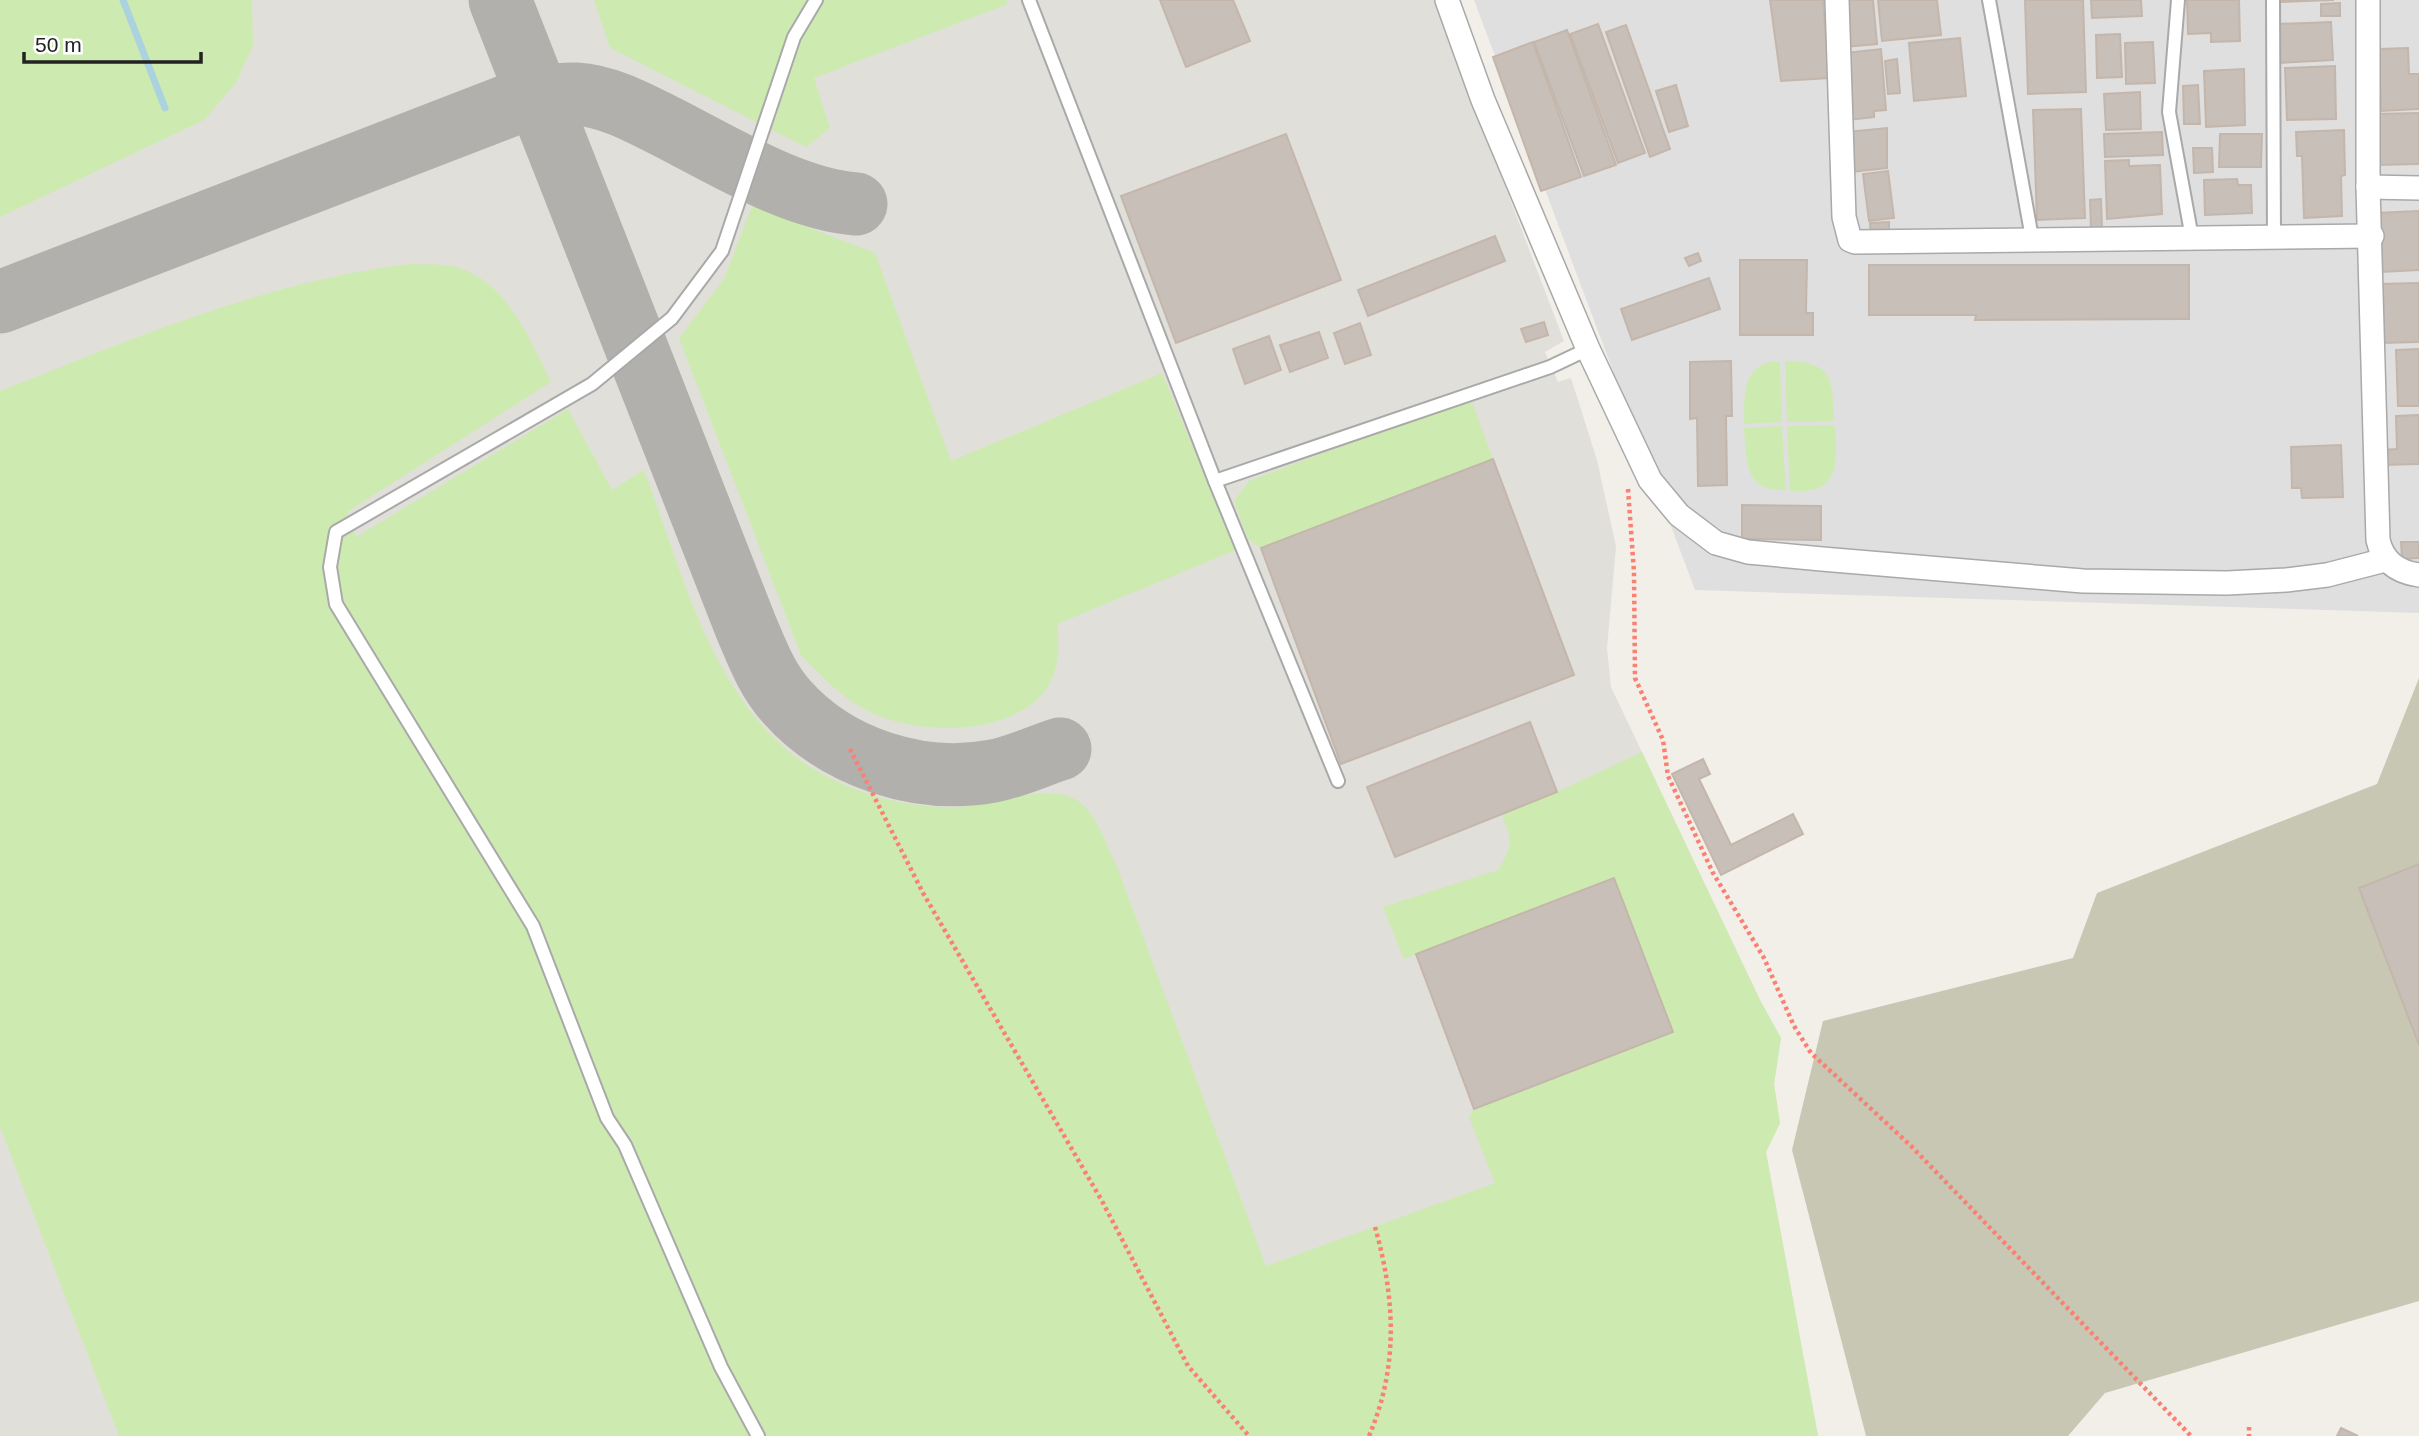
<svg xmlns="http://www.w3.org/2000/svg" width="2419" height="1436" font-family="Arial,sans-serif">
  <rect width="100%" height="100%" fill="#f2efe9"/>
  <!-- residential -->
  <path fill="#e0dfdf" d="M1474 0H2419V613L1695 590Z"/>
  <!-- airport -->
  <path fill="#e1dfda" d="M0 0H1434L1564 341 1545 352 1558 382 1571 378 1597 460 1616 546 1607 648 1611 687 1760 1000 1781 1038 1774 1084 1780 1123 1766 1152 1818 1436H0Z"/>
  <!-- construction -->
  <path fill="#c7c7b4" d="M2419 678V1301L2105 1393 2068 1436H1866L1792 1150 1823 1021 2073 958 2097 893 2377 784Z"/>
  <!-- grass -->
  <g fill="#cdebb0">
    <path d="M0 0H252L253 45 236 83 204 120 0 217Z"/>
    <path d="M594 0H1006L1008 4 814 78 830 128 806 147 610 48Z"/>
    <path d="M752 206 875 253 951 461 1162 373 1236 550 1057 624C1059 642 1060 663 1051 681 1022 738 915 737 866 710 840 696 821 676 801 655L679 338 724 279Z"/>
    <path d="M410 264C426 265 445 263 459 268 507 283 530 339 551 382L347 512 356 537 568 409 612 490 644 470C678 560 703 665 771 735 818 785 902 813 969 806 1002 802 1043 785 1073 798 1096 809 1105 843 1116 864L1266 1266 1495 1183 1469 1117 1474 1109 1672 1032 1614 878 1404 959 1383 907 1498 870C1513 845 1513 841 1501 814L1557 792 1642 752 1760 1000 1781 1038 1774 1084 1780 1123 1766 1152 1818 1436H119L0 1127V391C135 338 266 281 410 264Z"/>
    <path d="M1785 361C1833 362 1833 378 1834 421L1787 422Z"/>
    <path d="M1770 362H1780L1782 422 1744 424C1745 399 1740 370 1770 362Z"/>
    <path d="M1472 402 1493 459 1261 548 1248 539 1234 501 1249 481 1413 419Z"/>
    <path d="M1835 425C1837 464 1841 495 1790 491L1787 426Z"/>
    <path d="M1782 426 1786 490C1743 492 1747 460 1744 428Z"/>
  </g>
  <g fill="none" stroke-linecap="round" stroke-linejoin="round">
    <!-- stream -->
    <path stroke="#aad3df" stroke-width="7" d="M123 0 165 108"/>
    <!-- taxiway -->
    <g stroke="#b1b0ac" stroke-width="63">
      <path d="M500 0 746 627C757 653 767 680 787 702 837 758 920 785 993 771 1015 767 1038 756 1060 749"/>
      <path d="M0 302 513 104C533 99 555 93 576 94 609 96 639 113 667 127 724 156 793 199 856 204"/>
    </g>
  </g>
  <!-- building -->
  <g fill="#c7bfb8" stroke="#c4b6ab" stroke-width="2">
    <path d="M1160 0H1233L1250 41 1186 67Z"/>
    <path d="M1770 0H1823L1829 78 1781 81Z"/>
    <path d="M1842 0H1873L1877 44 1845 47Z"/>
    <path d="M1878 0H1937L1941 35 1882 41Z"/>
    <path d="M2025 0H2083L2086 92 2028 94Z"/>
    <path d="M2091 0H2141L2142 16 2092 18Z"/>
    <path d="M2187 0H2239L2240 41 2211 42V33L2188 34Z"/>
    <path d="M2281 0H2334L2281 2Z"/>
    <path d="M2340 3V16H2321V4Z"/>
    <path d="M2331 22 2333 60 2278 63 2277 24Z"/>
    <path d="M1598 24 1645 153 1618 163 1570 34Z"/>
    <path d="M1626 25 1670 149 1650 157 1606 32Z"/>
    <path d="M1567 30 1616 165 1584 176 1534 42Z"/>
    <path d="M2120 34 2122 77 2097 78 2096 35Z"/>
    <path d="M1960 38 1966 96 1914 101 1909 43Z"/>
    <path d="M1533 42 1581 177 1541 191 1493 57Z"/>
    <path d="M2153 42 2155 83 2126 84 2125 43Z"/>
    <path d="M2408 48 2409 74H2419V109L2381 111 2379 49Z"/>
    <path d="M1881 49 1886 110 1874 111V117L1848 120 1846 53Z"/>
    <path d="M1897 59 1900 93 1888 94 1885 61Z"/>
    <path d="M2335 66 2336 119 2287 120 2285 68Z"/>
    <path d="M2244 69 2245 125 2206 127 2204 71Z"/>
    <path d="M1676 85 1688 126 1669 132 1656 91Z"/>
    <path d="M2198 85 2200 124H2184L2183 86Z"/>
    <path d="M2140 92 2141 129 2106 130 2104 94Z"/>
    <path d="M2081 109 2085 218 2037 220 2033 110Z"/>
    <path d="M2419 113V164L2377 165 2375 114Z"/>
    <path d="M1887 128V168L1851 172 1847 132Z"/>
    <path d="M2344 130 2345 175 2341 176 2342 216 2304 218 2302 156H2297L2296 132Z"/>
    <path d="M2162 132 2163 155 2105 157 2104 134Z"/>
    <path d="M1286 134 1341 280 1176 343 1121 196Z"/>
    <path d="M2220 134H2262L2261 167H2219Z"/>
    <path d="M2193 148H2212L2213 172 2194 173Z"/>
    <path d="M2129 160V166L2160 165 2162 214 2107 219 2105 161Z"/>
    <path d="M1888 171 1894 218 1869 221 1863 174Z"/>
    <path d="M2237 179 2238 185H2251L2252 213 2205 215 2204 180Z"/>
    <path d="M2101 199 2102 228 2091 229 2090 200Z"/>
    <path d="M2419 211V270L2381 272 2376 213Z"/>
    <path d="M1889 222V237L1871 239 1870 223Z"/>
    <path d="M1495 236 1505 261 1368 316 1358 290Z"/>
    <path d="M1698 253 1701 261 1689 266 1685 258Z"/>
    <path d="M1740 260H1807L1806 313H1813V335H1740Z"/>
    <path d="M1869 265H2189V319L1975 320 1976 315H1869Z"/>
    <path d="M1709 278 1720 309 1632 340 1621 309Z"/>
    <path d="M2419 283V342L2382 343 2380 284Z"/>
    <path d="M1544 322 1548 335 1526 342 1521 329Z"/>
    <path d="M1360 323 1371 355 1345 364 1334 333Z"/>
    <path d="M1319 332 1328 358 1290 372 1280 345Z"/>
    <path d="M1269 336 1281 370 1245 384 1233 349Z"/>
    <path d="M2419 349V406H2398L2396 350Z"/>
    <path d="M1731 361 1732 416H1726L1727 485 1698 486 1697 418 1690 419V362Z"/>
    <path d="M2419 415V464L2383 465 2382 450 2397 449 2396 416Z"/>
    <path d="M2341 445 2343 497 2302 498 2301 488H2292L2291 447Z"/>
    <path d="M1493 459 1574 675 1341 764 1261 548Z"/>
    <path d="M1742 505 1821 506V540L1742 539Z"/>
    <path d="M2401 542H2419V558L2402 559Z"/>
    <path d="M1530 722 1557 792 1395 857 1367 787Z"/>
    <path d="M1703 759 1710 774 1699 779 1731 845 1793 814 1803 834 1721 875 1672 774Z"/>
    <path d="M2419 864V1045L2359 888Z"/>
    <path d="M1614 878 1673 1032 1474 1109 1416 954Z"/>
    <path d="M2341 1428 2358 1436H2337Z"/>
  </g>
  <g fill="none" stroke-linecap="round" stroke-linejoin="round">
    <defs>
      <g id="service">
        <path d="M1029 0 1215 481 1338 781"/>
        <path d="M1989 0 2032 238"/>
        <path d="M2178 0 2169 112 2192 238"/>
        <path d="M2273 0 2274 239"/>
        <path d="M1215 481 1550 367 1588 349"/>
        <path d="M758 1436 721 1367 625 1145 607 1118 533 926 336 604 330 567 336 532 592 384 672 318 722 251 794 37 816 0"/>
      </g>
      <g id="minor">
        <path d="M1447 0 1483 100 1588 349 1650 480 1679 515 1716 543 1748 552 1822 559 2083 581 2227 583 2286 580 2327 575 2385 560"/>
        <path d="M1837 0 1844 217 1850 240 1855 242 2372 236"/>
        <path d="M2368 0V187L2378 540C2383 562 2398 572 2419 575"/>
        <path d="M2368 187 2419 188"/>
      </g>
    </defs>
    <!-- service casing -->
    <use href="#service" stroke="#a9a9a9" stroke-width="16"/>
    <!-- minor casing -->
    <use href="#minor" stroke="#a9a9a9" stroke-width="26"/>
    <!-- path -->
    <g stroke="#fa8072" stroke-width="4.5" stroke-dasharray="3.5 3.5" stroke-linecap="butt">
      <path d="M1628 489 1634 572 1635 678 1663 740 1668 776 1713 873 1764 958 1794 1026 1811 1053 1911 1146 2191 1436"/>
      <path d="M850 749 923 893 1102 1201 1188 1366 1249 1436"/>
      <path d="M2249 1427V1436"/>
      <path d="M1369 1436C1399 1366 1395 1298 1375 1227"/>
    </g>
    <!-- service -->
    <use href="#service" stroke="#fff" stroke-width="12"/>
    <!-- minor -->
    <use href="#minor" stroke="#fff" stroke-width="23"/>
  </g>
  <!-- scale -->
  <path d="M24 52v10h177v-10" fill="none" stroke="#222222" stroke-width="3.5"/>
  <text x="35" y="52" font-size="21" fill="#222222" stroke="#ffffff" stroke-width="5" paint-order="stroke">50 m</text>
</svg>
